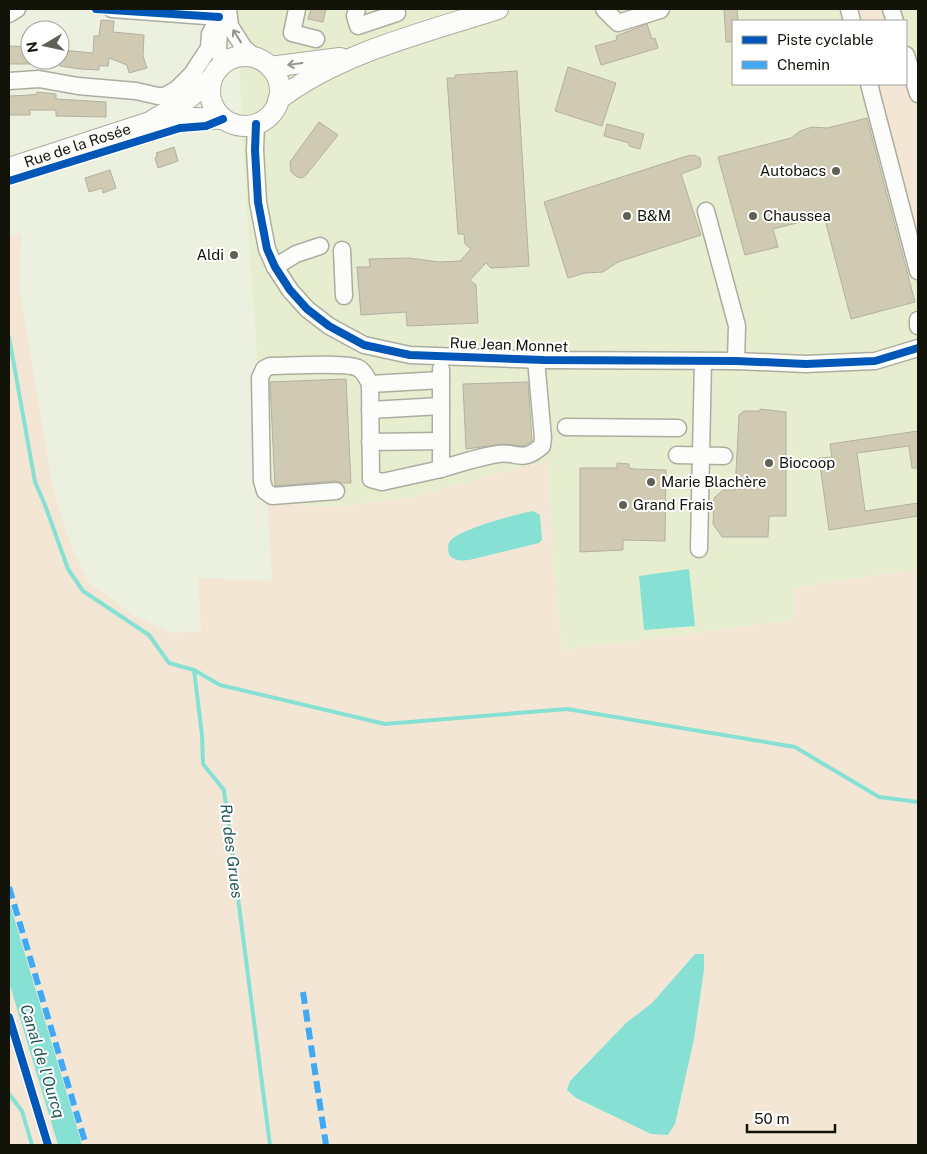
<svg xmlns="http://www.w3.org/2000/svg" width="927" height="1154" font-family="'Public Sans',sans-serif">
  <rect width="100%" height="100%" fill="#ecf0de"/>
  <!-- built -->
  <path fill="#e7eecf" fill-rule="evenodd" d="M237 9H918V569L794 588 795 620 562 650 552 549 548 460 409 498 334 507 267 502 243 152ZM733 21H906V84H733Z"/>
  <!-- green -->
  <g fill="#f4e6d5" fill-rule="evenodd">
    <path d="M858 9H885L889 21H861Z"/>
    <path d="M906 74 918 113V235L878 84H906Z"/>
    <path d="M21 233 20 291 54 492 71 546 89 582 134 616 171 633 201 631 198 578 272 581 267 502 334 507 409 498 548 460 552 549 562 650 795 620 794 588 918 569V1145H82L9 901V235ZM695 954 704 969 694 1039 675 1124 651 1134 576 1099 567 1090 570 1080 626 1023 652 1003Z"/>
    <path d="M9 982 52 1126 58 1145H9Z"/>
  </g>
  <!-- water -->
  <g fill="#86e1d4">
    <path d="M533 511 540 515 542 540 539 543 469 560C461 561 455 561 449 555 448 549 447 544 451 540 461 529 517 514 533 511Z"/>
    <path d="M689 569 695 626 644 630 639 576Z"/>
    <path d="M9 901 75 1121 82 1145H58L9 982Z"/>
    <path d="M695 954H704V969L694 1039 675 1124 668 1135 651 1134 576 1098 567 1090 570 1081 626 1023 652 1003Z"/>
  </g>
  <g fill="none" stroke-linecap="round" stroke-linejoin="round">
    <!-- stream -->
    <g stroke="#86e1d4" stroke-width="4">
      <path d="M9 337 35 482 45 505 68 569 83 591 149 635 169 663 194 670 220 685 385 724 567 709 795 747 879 797 918 802"/>
      <path d="M194 670 202 735 203 764 224 790 270 1145"/>
      <path d="M9 1094 22 1111 32 1145"/>
    </g>
  </g>
  <!-- building -->
  <g fill="#d0cab2" stroke="#b2b0a3">
    <path d="M311 9H326L323 22 308 19Z"/>
    <path d="M724 9H737L738 21H733V42H726Z"/>
    <path d="M101 20 114 21 113 32 144 35 143 56 147 68 129 73 127 65 109 58 108 66H99V70L80 69 60 66V52L61 50 93 53 94 36H99Z"/>
    <path d="M647 24 652 39 655 38 658 48 601 65 595 46 617 40 616 36Z"/>
    <path d="M9 46 30 47V64H9Z"/>
    <path d="M568 67 616 83 602 126 555 111Z"/>
    <path d="M517 71 529 266 491 268 486 263 470 280 476 285 478 323 407 326 406 312 361 315 357 267H370L369 259 409 258 439 262 460 261 471 249 465 244 464 234H458L447 78H455V75Z"/>
    <path d="M37 92 56 94V99L106 102V117L56 116V110H30V115H9V96L30 95 37 94Z"/>
    <path d="M867 118 915 302 851 319 824 216 773 229 778 247 745 255 718 157 791 138 800 131 812 127 827 128Z"/>
    <path d="M319 122 338 135 306 175 302 178 297 177 291 172 290 162Z"/>
    <path d="M607 124 644 134 640 149 629 146V143L604 136Z"/>
    <path d="M174 147 178 161 158 168 155 158 157 157 156 153Z"/>
    <path d="M694 155 700 158 701 163 700 167 681 174 701 235 618 262 603 272 585 273 568 278 544 202 687 156Z"/>
    <path d="M110 170 116 188 103 193 102 188 89 192 85 178Z"/>
    <path d="M346 379 351 483H342L335 481 275 486 270 382Z"/>
    <path d="M528 382 532 441 523 446 504 444 466 449 463 384Z"/>
    <path d="M760 409 786 412V516H769L768 537H722L713 524 714 498 723 490H735L739 415 744 411H760Z"/>
    <path d="M918 431V468H912L909 446 857 453 865 511 918 503V516L829 530 819 458 832 457 830 444Z"/>
    <path d="M617 463 629 464V468L634 469 666 470 665 541 623 540V550L580 552V468H617Z"/>
  </g>
  <g fill="none" stroke-linecap="round" stroke-linejoin="round">
    <defs>
      <g id="minor">
        <path d="M228 9 230 26 244 48 256 58"/>
        <path d="M297 9 292 33 316 39"/>
        <path d="M357 9 355 16 358 26 397 13"/>
        <path d="M604 9 618 23 660 10 661 9"/>
        <path d="M849 9 852 21"/>
        <path d="M891 9 895 21"/>
        <path d="M9 14 17 9"/>
        <path d="M219 31 218 49 223 64"/>
        <path d="M906 55 918 94"/>
        <path d="M9 81 39 79 78 86 136 91 158 96H165L177 89 192 74 209 48 210 34 219 17 112 9"/>
        <path d="M869 84 918 271"/>
        <path d="M256 124 255 150 258 202 267 249 275 267 290 290 307 309 329 326 364 345 410 355 544 360 736 361 806 364 875 361 918 348"/>
        <path d="M706 211 737 326 736 361"/>
        <path d="M342 250 344 296"/>
        <path d="M275 267 296 254 320 246"/>
        <path d="M918 320V326"/>
        <path d="M441 369V469C460 463 479 457 498 454 518 451 521 464 542 446L543 438 536 360"/>
        <path d="M370 384 371 479 382 482 441 469"/>
        <path d="M370 410 441 406"/>
        <path d="M566 427 678 428"/>
        <path d="M370 442 441 441"/>
        <path d="M677 455 724 456"/>
        <path d="M336 491 272 496 265 491 262 481 260 378 264 369 270 366C287 366 346 362 358 368 364 371 367 378 370 384L441 380"/>
        <path d="M699 549 703 361"/>
      </g>
      <g id="major">
        <circle cx="245" cy="91" r="35"/>
        <path d="M270 67 340 58"/>
        <path d="M278 100C338 53 426 32 498 9"/>
        <path d="M153 120 188 99 212 78"/>
        <path id="s1" d="M9 168 147 123 193 118 223 119"/>
      </g>
    </defs>
    <!-- minor casing -->
    <use href="#minor" stroke="#aaad9f" stroke-width="19"/>
    <!-- major casing -->
    <use href="#major" stroke="#aaad9f" stroke-width="22"/>
    <!-- minor -->
    <use href="#minor" stroke="#fcfdfa" stroke-width="16"/>
    <!-- major -->
    <use href="#major" stroke="#fcfdfa" stroke-width="20"/>
    <!-- quiet -->
    <g stroke="#3fa9f5" stroke-width="6" stroke-dasharray="12 6" stroke-linecap="butt">
      <path d="M9 887 86 1145"/>
      <path d="M303 992 326 1145"/>
    </g>
    <defs>
      <g id="cycleway">
        <path d="M96 9 219 17"/>
        <path d="M256 124 255 150 258 202 267 249 275 267 290 290 307 309 329 326 364 345 410 355 544 360 736 361 806 364 875 361 918 348"/>
        <path d="M9 181 180 128 206 126 223 119"/>
        <path d="M9 1017 48 1145"/>
      </g>
    </defs>
    <!-- cycleway casing -->
    <use href="#cycleway" stroke="#fff" stroke-width="11"/>
    <!-- cycleway -->
    <use href="#cycleway" stroke="#0057b8" stroke-width="8"/>
  </g>
  <!-- one-way arrows -->
  <defs><path id="oneway-shaft" d="M-6 0H5M1.5-3L5.5 0L1.5 3" fill="none" stroke-width="1.6" stroke-linecap="round" stroke-linejoin="round" transform="scale(1.25)"/></defs>
  <g stroke="#93948e">
    <use href="#oneway-shaft" transform="translate(237 36) rotate(-122)"/>
    <use href="#oneway-shaft" transform="translate(295 64) rotate(172)"/>
  </g>
  <!-- markers -->
  <g fill="#5e6154" stroke="#fff" stroke-width="2">
    <circle cx="836" cy="171" r="5"/>
    <circle cx="627" cy="216" r="5"/>
    <circle cx="753" cy="216" r="5"/>
    <circle cx="234" cy="255" r="5"/>
    <circle cx="769" cy="463" r="5"/>
    <circle cx="651" cy="482" r="5"/>
    <circle cx="623" cy="505" r="5"/>
  </g>
  <g text-anchor="middle" stroke-width="4" stroke-linejoin="round" paint-order="stroke">
    <!-- street labels -->
    <g font-size="15" fill="#121409" stroke="#fff">
      <text dy="5" stroke="none"><textPath href="#s1" startOffset="72">Rue de la Rosée</textPath></text>
      <text transform="translate(509 345) rotate(2)" y="5">Rue Jean Monnet</text>
    </g>
    <!-- poi labels -->
    <g font-size="15" fill="#121409" stroke="#fff" text-anchor="start">
      <text x="826" y="176" text-anchor="end">Autobacs</text>
      <text x="637" y="221">B&amp;M</text>
      <text x="763" y="221">Chaussea</text>
      <text x="224" y="260" text-anchor="end">Aldi</text>
      <text x="779" y="468">Biocoop</text>
      <text x="661" y="487">Marie Blachère</text>
      <text x="633" y="510">Grand Frais</text>
    </g>
    <!-- water labels -->
    <g font-size="16" font-style="italic" fill="#215753" stroke="#fff">
      <text transform="translate(232 851) rotate(83)" y="6">Ru des Grues</text>
      <text transform="translate(43 1061) rotate(73)" y="6">Canal de l'Ourcq</text>
    </g>
  </g>
  <!-- border -->
  <rect width="927" height="1154" fill="none" stroke="#121409" stroke-width="20"/>
  <!-- legend -->
  <rect x="732" y="20" width="175" height="65" fill="#ffffff" stroke="#a0a19d"/>
  <rect x="742" y="36" width="25" height="8" fill="#0057b8" stroke="#a0a19d"/>
  <text x="777" y="45" font-size="15" fill="#121409">Piste cyclable</text>
  <rect x="742" y="61" width="25" height="8" fill="#3fa9f5" stroke="#a0a19d"/>
  <text x="777" y="70" font-size="15" fill="#121409">Chemin</text>
  <!-- north arrow -->
  <g transform="translate(45 45) rotate(261)"><circle r="24" fill="#ffffff" stroke="#a0a19d"/>
  <path d="M0-4L9 19L0 12L-9 19Z" fill="#5e6154"/>
  <text y="-8" font-size="14" font-weight="bold" text-anchor="middle" fill="#121409">N</text>
  </g>
  <!-- scale -->
  <path d="M747 1124v8h88v-8" fill="none" stroke="#121409" stroke-width="2.5"/>
  <text x="754" y="1124" font-size="15" fill="#121409" stroke="#ffffff" stroke-width="4" paint-order="stroke">50 m</text>
</svg>
